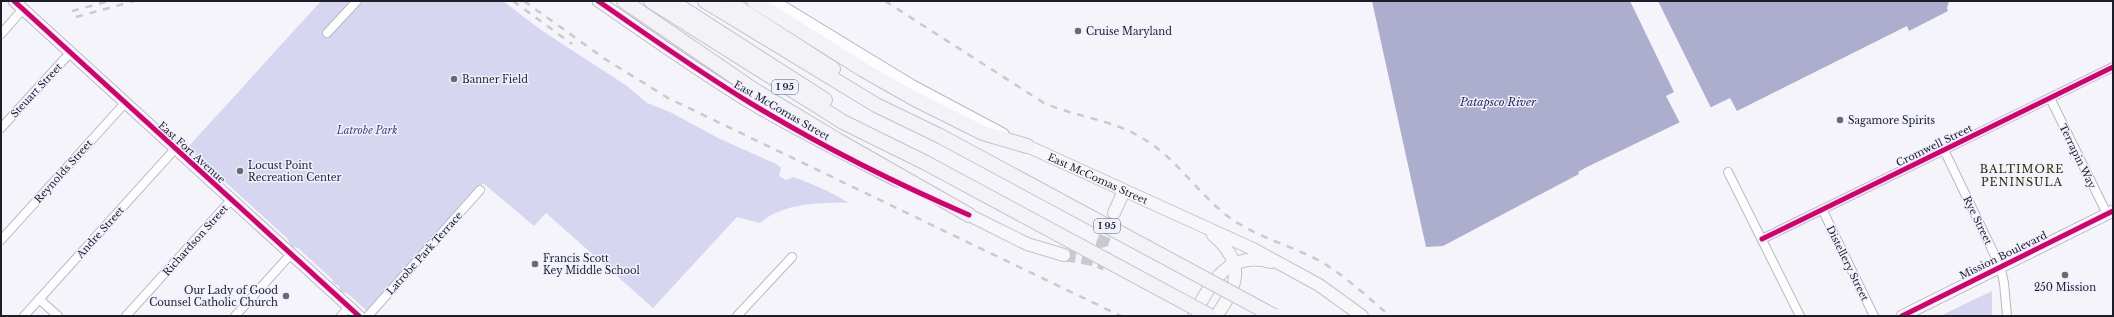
<svg xmlns="http://www.w3.org/2000/svg" width="2114" height="317" font-family="'Libre Baskerville',serif">
  <rect width="100%" height="100%" fill="#f4f4fa"/>
  <!-- green -->
  <g fill="#d6d6f0">
    <path d="M321 1H503L541 30 627 86 647 103 672 113 718 138 776 164 781 168 779 176 786 180 793 177C813 184 831 192 849 203 820 202 783 203 760 223L737 217 653 308 546 213 534 226 483 183 446 224 411 275 405 277 403 283 377 303 375 302 367 311 347 293 341 292 339 286 333 283 332 279 298 248 291 246 287 238 191 151 189 146Z"/>
    <path d="M1992 291V316H1940Z"/>
  </g>
  <!-- water -->
  <path fill="#adadcd" d="M1372 1H1949L1947 8 1948 11 1909 31 1907 26 1737 111 1730 98 1587 167 1578 172 1579 174 1443 246 1426 247Z"/>
  <!-- pier -->
  <path fill="#f4f4fa" d="M1630 1H1658L1711 108 1680 123 1666 96 1674 92Z"/>
  <g fill="none" stroke-linecap="round" stroke-linejoin="round">
    <!-- primary-tunnel -->
    <g stroke="#c9c9d0" stroke-width="12" stroke-dasharray="12 6" stroke-linecap="butt">
      <path d="M1064 255 1093 260 1105 265"/>
      <path d="M1107 265 1102 244 1114 213"/>
    </g>
    <defs>
      <g id="street">
        <path d="M327 33 357 1"/>
        <path d="M1 34 23 9"/>
        <path d="M2050 98 2107 214"/>
        <path d="M1 128 70 53"/>
        <path d="M1944 150 2000 266 2004 283 2007 316"/>
        <path d="M1728 172 1800 316"/>
        <path d="M1822 209 1874 316"/>
        <path d="M1762 239 2113 67"/>
        <path d="M1 240 125 103"/>
        <path d="M39 299 58 316"/>
        <path d="M24 316 175 149"/>
        <path d="M126 316 231 200"/>
        <path d="M235 316 291 254"/>
        <path d="M341 316 349 307"/>
        <path d="M368 316 480 190"/>
        <path d="M737 316 792 257"/>
      </g>
      <g id="secondary">
        <path d="M14 1 359 316"/>
        <path d="M598 1C649 36 699 72 752 104 799 132 848 156 897 181"/>
        <path d="M773 1 911 85 1003 134"/>
        <path d="M1902 316 2113 211"/>
      </g>
      <g id="primary">
        <path id="s1" d="M1027 146 1253 249 1319 285 1362 316"/>
        <path d="M1114 213 1124 191"/>
        <path d="M969 215 1027 244 1064 255"/>
        <path d="M1213 235C1245 262 1239 285 1216 316"/>
        <path d="M1194 316C1210 283 1228 250 1271 262"/>
      </g>
      <g id="highway">
        <path d="M624 1 754 90 839 141 969 215"/>
        <path d="M651 1 843 122 926 163"/>
        <path d="M671 1 825 100"/>
        <path d="M705 1 876 105 940 136"/>
        <path d="M728 1 833 69"/>
        <path d="M754 1 862 69 913 98 983 133 1027 146"/>
      </g>
    </defs>
    <!-- street casing -->
    <use href="#street" stroke="#b8b8c0" stroke-width="10"/>
    <!-- secondary casing -->
    <use href="#secondary" stroke="#b8b8c0" stroke-width="13"/>
    <!-- primary casing -->
    <use href="#primary" stroke="#c3c3cc" stroke-width="14"/>
    <!-- highway casing -->
    <use href="#highway" stroke="#c3c3cc" stroke-width="16"/>
    <!-- street -->
    <use href="#street" stroke="#fdfdfe" stroke-width="8"/>
    <!-- secondary -->
    <use href="#secondary" stroke="#fdfdfe" stroke-width="11"/>
    <!-- primary -->
    <use href="#primary" stroke="#f7f7fa" stroke-width="12"/>
    <!-- highway -->
    <use href="#highway" stroke="#f2f2f7" stroke-width="14"/>
    <!-- rail -->
    <g stroke="#cacacc" stroke-width="2.5" stroke-dasharray="7 7" stroke-linecap="butt">
      <path d="M513 1 572 44"/>
      <path d="M524 1 605 59 668 98 1121 316"/>
      <path d="M885 1 1044 103C1076 117 1114 120 1144 139 1180 161 1201 199 1236 222 1261 238 1291 246 1318 260 1345 275 1367 297 1390 316"/>
      <path d="M72 11 109 1"/>
      <path d="M76 17 134 1"/>
    </g>
    <defs>
      <g id="highway-bridge">
        <path d="M940 136 1274 316"/>
        <path d="M926 163 1210 316"/>
      </g>
    </defs>
    <!-- highway-bridge casing -->
    <use href="#highway-bridge" stroke="#c3c3cc" stroke-width="16" stroke-linecap="butt"/>
    <!-- highway-bridge -->
    <use href="#highway-bridge" stroke="#f2f2f7" stroke-width="14"/>
    <defs>
      <g id="cycleway">
        <path d="M14 1 359 316"/>
        <path d="M598 1C649 36 699 72 752 104 821 146 895 183 969 215"/>
        <path d="M1762 239 2113 67"/>
        <path d="M1902 316 2113 211"/>
      </g>
    </defs>
    <!-- cycleway casing -->
    <use href="#cycleway" stroke="#f0f1fe" stroke-width="8"/>
    <!-- cycleway -->
    <use href="#cycleway" stroke="#d6006c" stroke-width="5"/>
  </g>
  <!-- markers -->
  <g fill="#696972" stroke="#f0f1fe" stroke-width="1.5">
    <circle cx="1078" cy="31" r="4"/>
    <circle cx="454" cy="79" r="4"/>
    <circle cx="1840" cy="120" r="4"/>
    <circle cx="240" cy="171" r="4"/>
    <circle cx="535" cy="264" r="4"/>
    <circle cx="2065" cy="275" r="4"/>
    <circle cx="286" cy="296" r="4"/>
  </g>
  <g text-anchor="middle" stroke-width="3" stroke-linejoin="round" paint-order="stroke">
    <!-- shield labels -->
    <g fill="#f0f1fe" stroke="#5d5d69" stroke-width="1">
      <rect x="772" y="80" width="26" height="14" rx="3"/>
      <rect x="1094" y="219" width="26" height="14" rx="3"/>
    </g>
    <g font-size="9" font-weight="bold" fill="#1e1e29">
      <text x="785" y="90">I 95</text>
      <text x="1107" y="229">I 95</text>
    </g>
    <!-- poi labels -->
    <g font-size="10" fill="#1e1e29" stroke="#f0f1fe" text-anchor="start">
      <text x="1086" y="35">Cruise Maryland</text>
      <text x="462" y="83">Banner Field</text>
      <text x="1848" y="124">Sagamore Spirits</text>
      <text x="248" y="169">Locust Point<tspan x="248" dy="12">Recreation Center</tspan></text>
      <text x="543" y="262">Francis Scott<tspan x="543" dy="12">Key Middle School</tspan></text>
      <text x="2065" y="291" text-anchor="middle">250 Mission</text>
      <text x="278" y="294" text-anchor="end">Our Lady of Good<tspan x="278" dy="12">Counsel Catholic Church</tspan></text>
    </g>
    <!-- street labels -->
    <g font-size="10" fill="#1e1e29" stroke="#f0f1fe">
      <text transform="translate(36 90) rotate(-47)" y="4">Steuart Street</text>
      <text transform="translate(782 110) rotate(30)" y="4">East McComas Street</text>
      <text transform="translate(1934 145) rotate(-26)" y="4">Cromwell Street</text>
      <text transform="translate(192 152) rotate(42)" y="4">East Fort Avenue</text>
      <text transform="translate(2078 156) rotate(64)" y="4">Terrapin Way</text>
      <text transform="translate(63 171) rotate(-48)" y="4">Reynolds Street</text>
      <text dy="4" stroke="none"><textPath href="#s1" startOffset="78">East McComas Street</textPath></text>
      <text transform="translate(1978 220) rotate(64)" y="4">Rye Street</text>
      <text transform="translate(100 232) rotate(-48)" y="4">Andre Street</text>
      <text transform="translate(195 240) rotate(-48)" y="4">Richardson Street</text>
      <text transform="translate(424 253) rotate(-48)" y="4">Latrobe Park Terrace</text>
      <text transform="translate(2003 255) rotate(-26)" y="4">Mission Boulevard</text>
      <text transform="translate(1848 263) rotate(64)" y="4">Distellery Street</text>
    </g>
    <!-- park labels -->
    <g font-size="10" font-style="italic" fill="#433f78" stroke="#f0f1fe">
      <text x="367" y="134">Latrobe Park</text>
    </g>
    <!-- water labels -->
    <g font-size="11" font-style="italic" fill="#261f55" stroke="#f0f1fe">
      <text x="1498" y="106">Patapsco River</text>
    </g>
    <!-- neighbourhood labels -->
    <g font-size="11" letter-spacing="1" fill="#322f03" stroke="#f0f1fe">
      <text x="2022" y="173">BALTIMORE<tspan x="2022" dy="13">PENINSULA</tspan></text>
    </g>
  </g>
  <!-- border -->
  <rect width="2114" height="317" fill="none" stroke="#1e1e29" stroke-width="4"/>
</svg>
